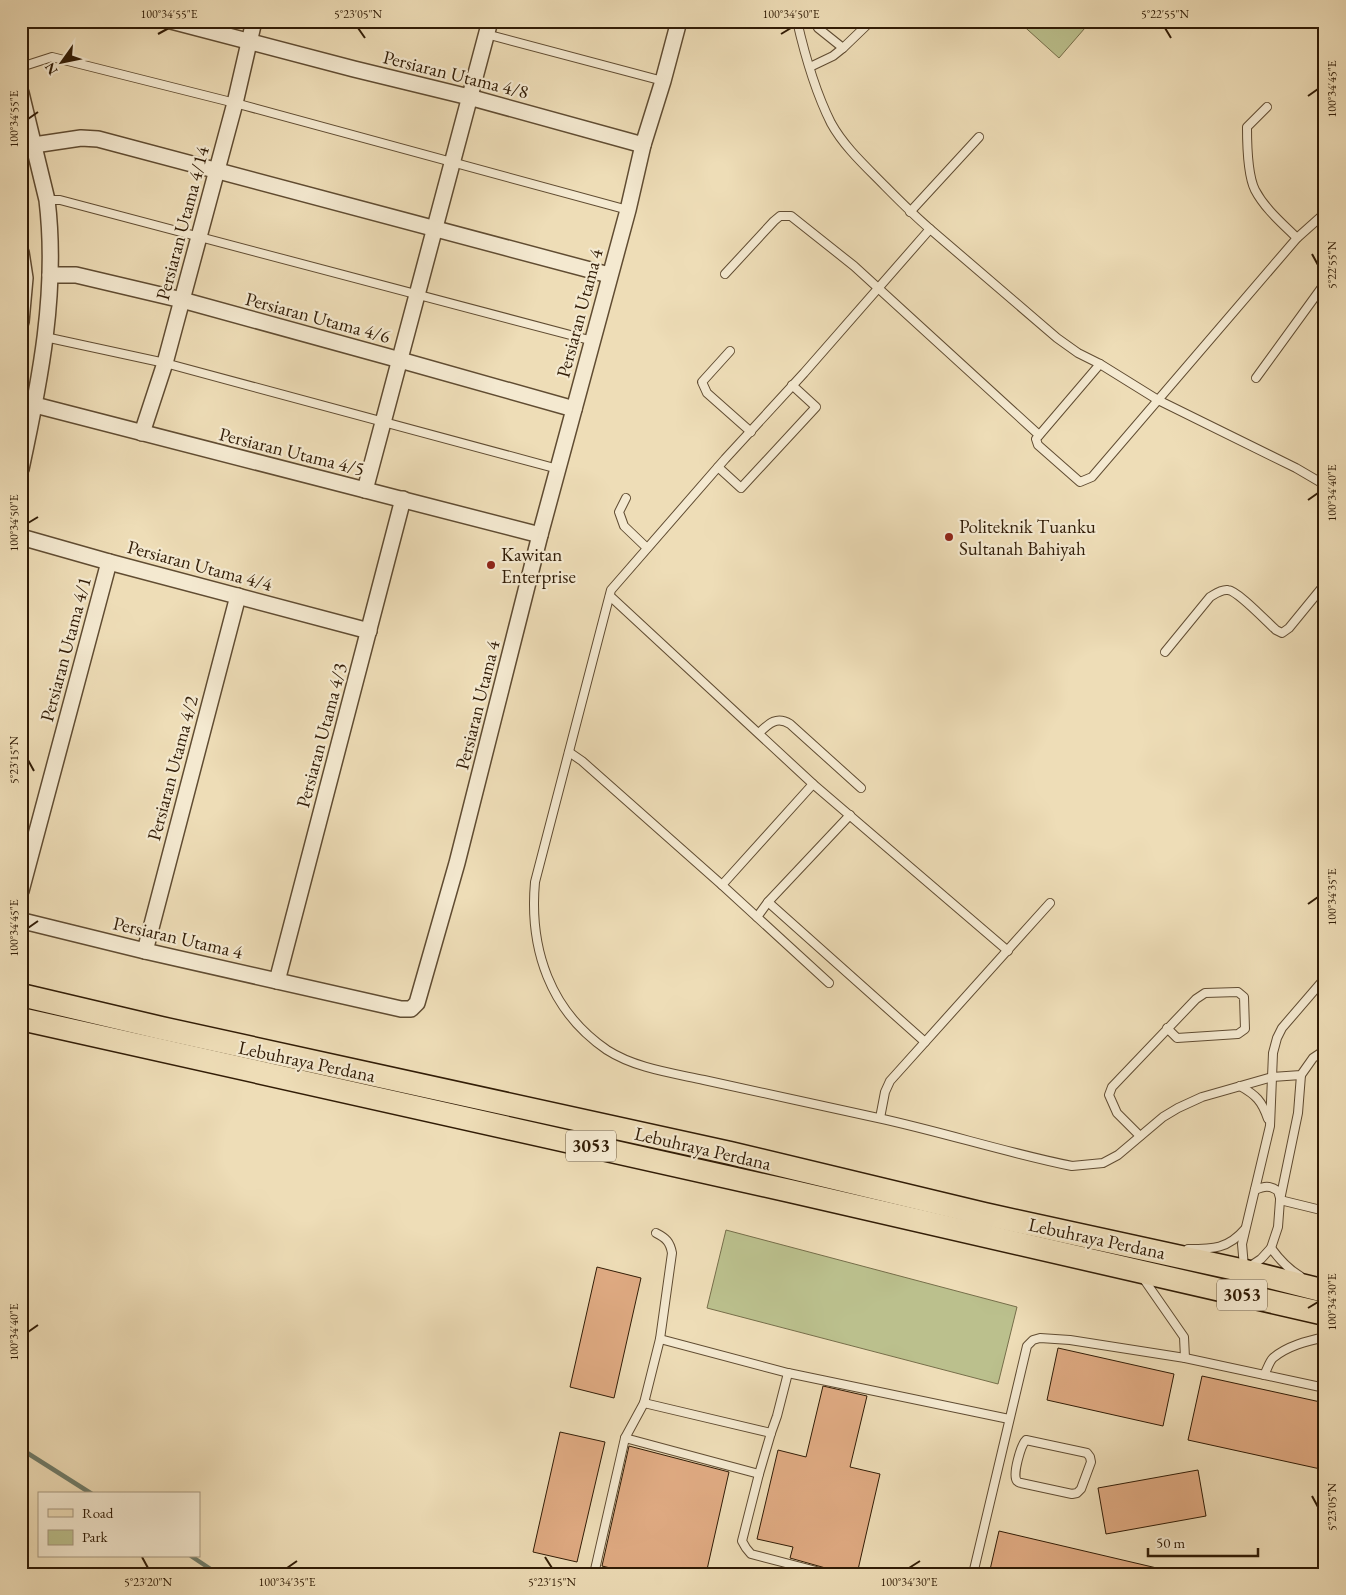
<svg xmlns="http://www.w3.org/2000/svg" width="1346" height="1595" font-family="'EB Garamond',serif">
  <rect width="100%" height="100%" fill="#eeddb7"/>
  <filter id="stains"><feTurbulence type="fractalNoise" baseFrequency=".004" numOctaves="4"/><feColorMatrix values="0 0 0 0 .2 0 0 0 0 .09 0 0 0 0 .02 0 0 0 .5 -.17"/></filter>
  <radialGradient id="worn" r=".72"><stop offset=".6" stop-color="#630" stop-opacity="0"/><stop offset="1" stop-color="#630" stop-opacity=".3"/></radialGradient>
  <!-- green -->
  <g fill="#bbc08d" stroke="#766e4a">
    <path d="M1018 21H1091L1059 58Z"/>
    <path d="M726 1230 1017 1307 998 1384 707 1308Z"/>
  </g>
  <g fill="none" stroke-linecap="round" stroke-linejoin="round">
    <!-- stream -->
    <g stroke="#6f7c6a" stroke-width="4.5">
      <path d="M21 1449 92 1494"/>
      <path d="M191 1556 218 1574"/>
    </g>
  </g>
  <!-- building -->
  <g fill="#e0ab83" stroke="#311c06">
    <path d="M597 1267 641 1278 614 1398 570 1387Z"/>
    <path d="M1058 1348 1174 1374 1163 1426 1047 1400Z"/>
    <path d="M1202 1376 1325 1403V1470L1188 1440Z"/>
    <path d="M823 1386 867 1396 850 1467 880 1474 857 1574H834L829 1569 790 1558 793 1547 757 1539 778 1450 806 1457Z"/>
    <path d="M560 1432 605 1442 577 1562 533 1552Z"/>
    <path d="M629 1446 729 1472 706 1574H635L602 1566Z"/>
    <path d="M1198 1470 1206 1516 1106 1534 1098 1488Z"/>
    <path d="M999 1531 1161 1569 1160 1574H989Z"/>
  </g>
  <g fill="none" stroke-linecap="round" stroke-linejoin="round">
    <defs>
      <g id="lane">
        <path d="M797 21C805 56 815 91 831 123 842 143 859 160 875 176 893 194 910 212 930 229L1057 338 1078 353 1100 364 1158 400 1296 468 1325 485"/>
        <path d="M815 21 818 28 843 48"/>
        <path d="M486 34 663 81"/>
        <path d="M21 67 52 57 235 103 628 210"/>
        <path d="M810 67 833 56 843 48 869 23"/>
        <path d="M1267 107 1247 127C1247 143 1248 176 1255 190 1265 209 1282 223 1297 238"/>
        <path d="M47 200H60L593 341"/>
        <path d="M910 212 979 137"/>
        <path d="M930 229 804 373 725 459 611 590 535 882C529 949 550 1011 607 1050 635 1068 672 1073 704 1080 762 1093 820 1105 878 1118 943 1132 1007 1153 1072 1166L1103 1163 1118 1155 1163 1117 1178 1108 1202 1097 1272 1077 1301 1075 1313 1058 1325 1050"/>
        <path d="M725 274 774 221 780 216H791L854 266 1039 435"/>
        <path d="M45 337 165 363 558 469"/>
        <path d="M730 351 702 382 707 393 751 432"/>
        <path d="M1100 364 1036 439 1038 445 1080 482 1092 477 1297 238 1325 213"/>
        <path d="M1256 378 1325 283"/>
        <path d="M718 467 741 488 816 407 792 385"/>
        <path d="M626 498 619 512 624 526 647 548"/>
        <path d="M610 596 813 784 1008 951"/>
        <path d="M1165 652 1210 597C1215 594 1221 589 1228 590 1238 591 1267 622 1276 630L1282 633 1289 628 1325 584"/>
        <path d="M759 733C769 723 777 716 790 724L861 788"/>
        <path d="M569 752 582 761 722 885 829 983"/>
        <path d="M722 885 813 784"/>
        <path d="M768 902 925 1042"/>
        <path d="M757 917 768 902 850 815"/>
        <path d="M1240 1086C1256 1095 1262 1101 1268 1119"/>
        <path d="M880 1118 885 1092 890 1081 1050 903"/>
        <path d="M1140 1136 1117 1113 1109 1095 1112 1087 1196 999 1205 993 1238 992 1244 997 1245 1029 1238 1034 1177 1038 1167 1028"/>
        <path d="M1255 1190C1264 1186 1270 1185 1278 1191L1280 1198"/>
        <path d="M1280 1200 1325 1211"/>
        <path d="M1271 1248C1279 1259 1288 1269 1300 1276"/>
        <path d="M1188 1249C1213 1249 1228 1249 1245 1229"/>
        <path d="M1244 1267 1242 1244 1270 1126 1273 1053 1277 1038 1282 1028 1325 978"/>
        <path d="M1249 1267 1261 1259 1271 1248 1278 1227 1280 1200 1298 1113 1301 1075"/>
        <path d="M1143 1278 1184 1337 1185 1358"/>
        <path d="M660 1339 788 1373 1009 1419"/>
        <path d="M788 1373 777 1416 771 1433 759 1474 742 1541 746 1548 751 1554 828 1574"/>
        <path d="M1264 1375C1267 1370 1269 1362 1273 1358 1287 1346 1307 1341 1325 1337"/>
        <path d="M644 1403 771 1433"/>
        <path d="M625 1438 759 1474"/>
        <path d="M1026 1440 1087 1453 1090 1457 1091 1462 1081 1489 1077 1493 1072 1494 1021 1483C1019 1483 1018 1482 1017 1481 1012 1475 1021 1445 1026 1440Z"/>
        <path d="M594 1574 625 1438 644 1403 660 1339 672 1253C670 1242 666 1238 656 1233"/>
        <path d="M973 1574 1027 1346 1033 1340 1040 1338 1070 1340 1185 1358 1325 1388"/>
      </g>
      <g id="street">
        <path d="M171 21 354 69 469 97 643 145"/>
        <path d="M21 93 47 200C58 291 40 381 21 469"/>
        <path d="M34 145 81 138 98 139 609 275"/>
        <path d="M21 252 25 278 21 322"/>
        <path d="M50 275H76L182 300 400 360 574 409"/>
        <path d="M35 405 540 535"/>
        <path d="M142 433 165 363 235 103 254 21"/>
        <path d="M365 490 490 21"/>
        <path d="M21 537 109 562 369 631"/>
        <path d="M21 891 109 562"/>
        <path d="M21 919 23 921 145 951 401 1009H411L417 1003 457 863 540 535 628 210 643 145 663 81 679 21"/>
        <path d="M145 951 238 596"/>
        <path d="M277 981 403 499"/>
      </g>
      <g id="primary">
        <path d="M21 995 161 1028 730 1153 984 1214 1245 1271 1325 1291"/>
        <path d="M21 1019 790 1191 1325 1314"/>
      </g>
    </defs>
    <!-- lane casing -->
    <use href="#lane" stroke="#604c32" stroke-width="10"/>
    <!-- street casing -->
    <use href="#street" stroke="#604c32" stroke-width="18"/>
    <!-- primary casing -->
    <use href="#primary" stroke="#311c06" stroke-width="25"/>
    <!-- lane -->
    <use href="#lane" stroke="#f4e9d0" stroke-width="8"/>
    <!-- street -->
    <use href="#street" stroke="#f4e9d0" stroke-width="15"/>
    <!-- primary -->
    <use href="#primary" stroke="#eeddb7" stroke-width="22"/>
  </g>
  <!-- ticks -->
  <path fill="none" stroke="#311c06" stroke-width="2" d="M358 28 365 38M1165 28 1171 38M158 34 169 28M781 34 791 28M1308 96 1318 89M28 119 38 112M1312 254 1318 265M1308 500 1318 493M28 523 38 517M28 760 34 771M1308 904 1318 897M28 928 38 921M1308 1308 1318 1302M28 1332 38 1325M1312 1496 1318 1507M142 1557 148 1568M545 1557 552 1568M287 1568 297 1561M909 1568 920 1561"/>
  <!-- markers -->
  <g fill="#8f2418" stroke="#f4e9d0" stroke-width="2">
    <circle cx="949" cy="537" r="5"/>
    <circle cx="491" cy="565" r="5"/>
  </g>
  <g text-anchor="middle" stroke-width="4.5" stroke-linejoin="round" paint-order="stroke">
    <!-- shield labels -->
    <g fill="#f4e9d0" stroke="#6c5a43" stroke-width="1">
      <rect x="566" y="1130.5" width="50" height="31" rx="4"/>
      <rect x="1217" y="1279.5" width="50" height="31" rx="4"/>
    </g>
    <g font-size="18" font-weight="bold" fill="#311c06">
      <text x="591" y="1152">3053</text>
      <text x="1242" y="1301">3053</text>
    </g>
    <!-- street labels -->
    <g font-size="19" fill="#311c06" stroke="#f4e9d0">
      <text transform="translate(456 74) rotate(14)" y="7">Persiaran Utama 4/8</text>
      <text transform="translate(182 223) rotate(-75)" y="7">Persiaran Utama 4/14</text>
      <text transform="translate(579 313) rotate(-75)" y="7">Persiaran Utama 4</text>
      <text transform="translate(318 317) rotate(15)" y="7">Persiaran Utama 4/6</text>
      <text transform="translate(292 451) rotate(14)" y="7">Persiaran Utama 4/5</text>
      <text transform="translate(200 565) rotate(15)" y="7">Persiaran Utama 4/4</text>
      <text transform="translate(65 649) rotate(-75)" y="7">Persiaran Utama 4/1</text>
      <text transform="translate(477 705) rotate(-76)" y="7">Persiaran Utama 4</text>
      <text transform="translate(321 735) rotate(-75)" y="7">Persiaran Utama 4/3</text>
      <text transform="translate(172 768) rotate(-75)" y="7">Persiaran Utama 4/2</text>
      <text transform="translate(178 937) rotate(13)" y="7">Persiaran Utama 4</text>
      <text transform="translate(307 1061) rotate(12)" y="7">Lebuhraya Perdana</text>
      <text transform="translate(703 1148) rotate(13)" y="7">Lebuhraya Perdana</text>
      <text transform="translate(1097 1238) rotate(12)" y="7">Lebuhraya Perdana</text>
    </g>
    <!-- poi labels -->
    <g font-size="19" fill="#311c06" stroke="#f4e9d0" text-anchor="start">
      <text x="959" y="533">Politeknik Tuanku<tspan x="959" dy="22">Sultanah Bahiyah</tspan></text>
      <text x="501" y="561">Kawitan<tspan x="501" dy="22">Enterprise</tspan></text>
    </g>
  </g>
  <!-- margin -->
  <rect width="1346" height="1595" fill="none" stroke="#eeddb7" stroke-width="55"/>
  <!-- legend -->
  <rect x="38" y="1492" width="162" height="65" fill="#f4e9d0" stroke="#a6977f"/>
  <rect x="48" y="1509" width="25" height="8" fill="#eeddb7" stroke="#a6977f"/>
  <text x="82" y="1518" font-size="15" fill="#311c06">Road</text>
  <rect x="48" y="1530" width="25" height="15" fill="#bbc08d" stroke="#a6977f"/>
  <text x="82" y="1542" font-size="15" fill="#311c06">Park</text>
  <!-- north arrow -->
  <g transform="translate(62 62) rotate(237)" stroke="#f4e9d0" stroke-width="4" paint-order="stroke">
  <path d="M0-4L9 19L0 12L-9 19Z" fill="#311c06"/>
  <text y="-8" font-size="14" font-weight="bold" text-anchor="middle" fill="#311c06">N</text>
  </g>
  <!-- scale -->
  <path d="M1148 1548v8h110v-8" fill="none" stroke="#311c06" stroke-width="2.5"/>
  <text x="1156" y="1548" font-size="15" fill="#311c06" stroke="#f4e9d0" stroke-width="4" paint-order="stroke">50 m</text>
  <rect x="28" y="28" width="1290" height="1540" fill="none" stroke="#311c06" stroke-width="2"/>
  <g font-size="12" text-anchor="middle" fill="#311c06">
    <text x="169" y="18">100°34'55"E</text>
    <text x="358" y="18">5°23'05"N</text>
    <text x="791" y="18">100°34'50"E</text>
    <text x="1165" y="18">5°22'55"N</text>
    <text transform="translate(1332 89) rotate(-90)" y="4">100°34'45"E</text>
    <text transform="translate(14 119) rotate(-90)" y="4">100°34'55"E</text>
    <text transform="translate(1332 265) rotate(-90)" y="4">5°22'55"N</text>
    <text transform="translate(1332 493) rotate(-90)" y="4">100°34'40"E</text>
    <text transform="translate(14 523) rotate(-90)" y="4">100°34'50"E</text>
    <text transform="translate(14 760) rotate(-90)" y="4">5°23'15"N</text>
    <text transform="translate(1332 897) rotate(-90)" y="4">100°34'35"E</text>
    <text transform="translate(14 928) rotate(-90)" y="4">100°34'45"E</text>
    <text transform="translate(1332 1302) rotate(-90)" y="4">100°34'30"E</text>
    <text transform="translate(14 1332) rotate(-90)" y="4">100°34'40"E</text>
    <text transform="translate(1332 1507) rotate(-90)" y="4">5°23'05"N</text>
    <text x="148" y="1586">5°23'20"N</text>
    <text x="287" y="1586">100°34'35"E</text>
    <text x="552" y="1586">5°23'15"N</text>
    <text x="909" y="1586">100°34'30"E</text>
  </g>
  <rect width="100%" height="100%" filter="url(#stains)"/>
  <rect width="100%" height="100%" fill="url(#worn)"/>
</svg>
